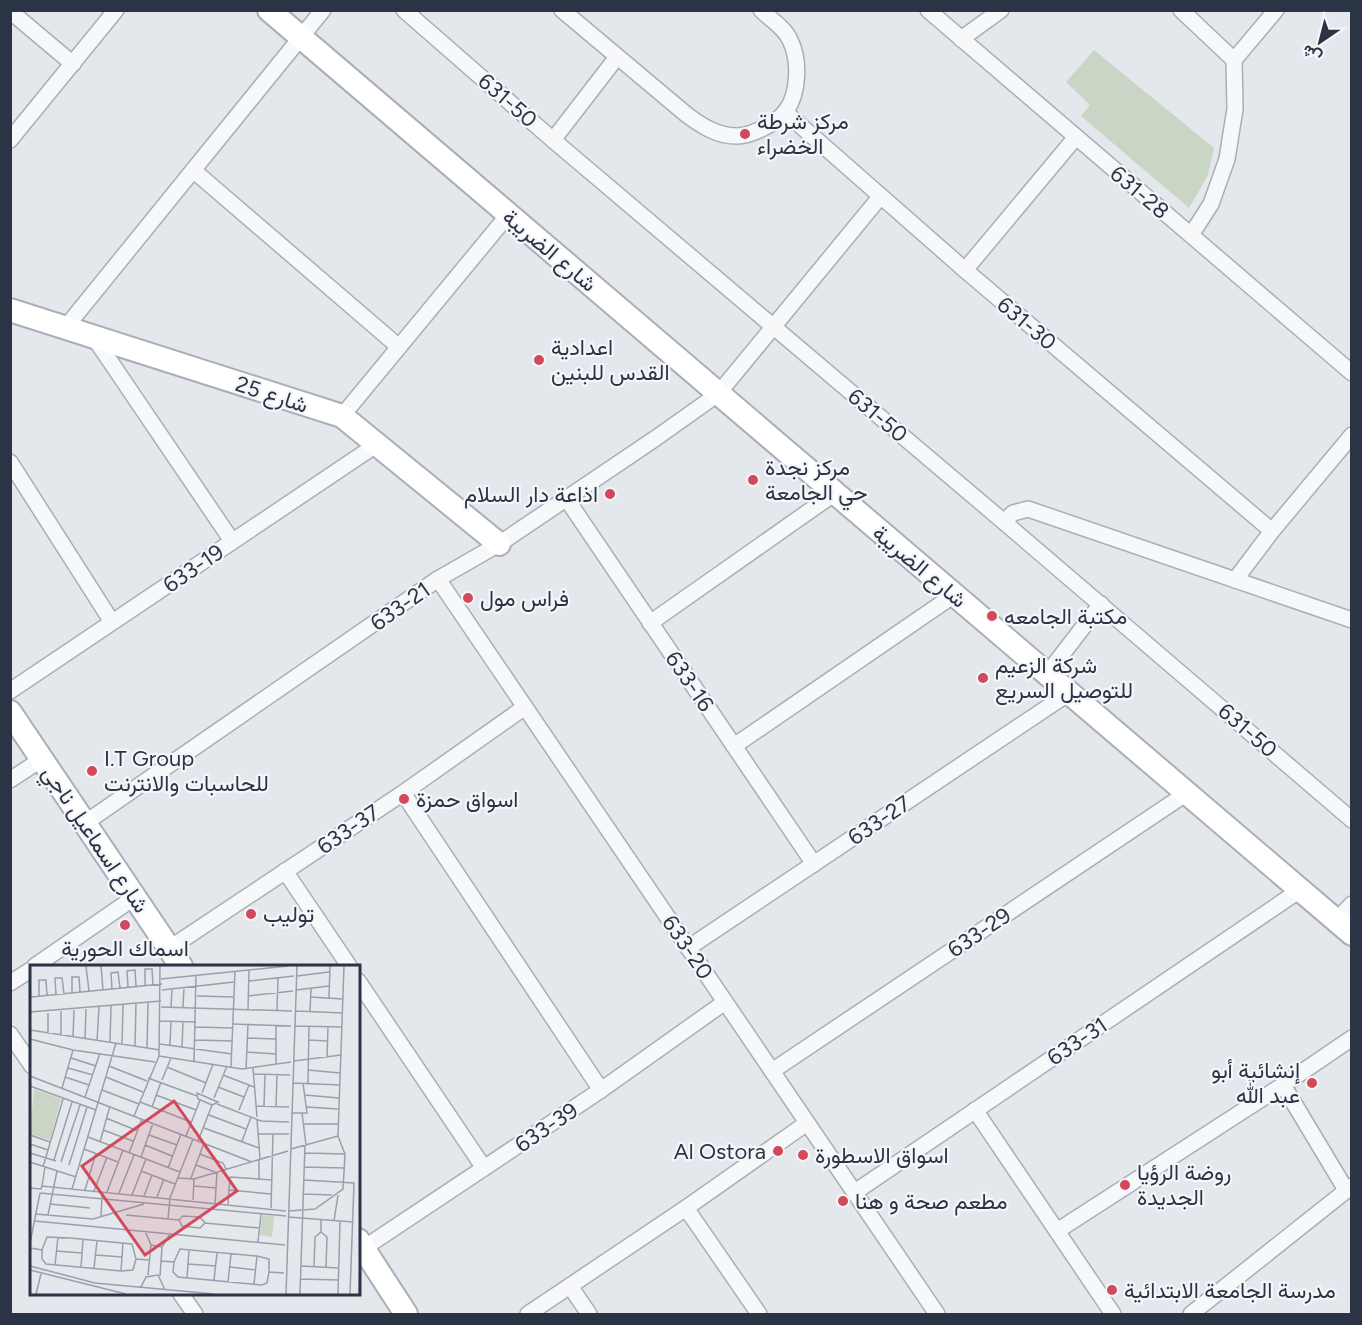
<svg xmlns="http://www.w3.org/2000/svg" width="1362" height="1325" font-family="Figtree,Vazirmatn,sans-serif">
  <rect width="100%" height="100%" fill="#e4e7ec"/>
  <!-- green -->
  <path fill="#c9d6c5" d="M1094 50 1214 148 1208 175 1189 208 1081 116 1090 105 1066 82Z"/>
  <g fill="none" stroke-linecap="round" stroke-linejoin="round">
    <defs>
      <g id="street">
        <path d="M404 10 553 140 1004 522 1352 820"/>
        <path d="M562 10 687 115C702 126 717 136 737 136 751 136 777 123 786 111 799 93 800 60 790 40 785 28 770 19 761 10"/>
        <path d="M928 10 1352 373"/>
        <path d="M1181 10 1234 60 1235 109 1227 159 1211 204 1191 235"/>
        <path d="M10 11 73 64"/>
        <path d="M961 39 1001 10"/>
        <path d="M1234 60 1276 10"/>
        <path d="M785 112 965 270 1272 531"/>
        <path d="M10 140 116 10"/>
        <path d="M553 140 617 57"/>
        <path d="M193 170 399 347"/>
        <path d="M965 270 1076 137"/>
        <path d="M66 327 323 10"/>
        <path d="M93 336 232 541"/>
        <path d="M342 416 508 215"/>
        <path d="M10 462 112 622"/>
        <path d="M566 498 814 864"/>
        <path d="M1004 522 1013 513 1028 509 1352 620"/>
        <path d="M438 579 937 1314"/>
        <path d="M1235 580 1272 531 1352 435"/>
        <path d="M650 623 835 493"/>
        <path d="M1047 674 1101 604"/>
        <path d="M10 691 376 445"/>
        <path d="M734 746 954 595"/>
        <path d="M10 780 42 759"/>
        <path d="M403 793 601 1090"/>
        <path d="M85 823 438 579 499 544 656 438 718 394 880 197"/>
        <path d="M285 871 349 966"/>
        <path d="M1336 921 1352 904"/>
        <path d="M170 948 403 793 525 707"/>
        <path d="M688 948 1069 693"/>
        <path d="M35 966 135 897"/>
        <path d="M358 981 484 1168"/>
        <path d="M10 983 32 969"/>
        <path d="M10 1034 32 1066"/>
        <path d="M772 1071 1187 793"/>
        <path d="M1283 1085 1346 1190"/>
        <path d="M975 1110 1113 1314"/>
        <path d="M855 1192 1300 890"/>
        <path d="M686 1208 759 1314"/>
        <path d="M1057 1231 1283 1085 1352 1038"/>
        <path d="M364 1248 601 1090 725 1002"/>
        <path d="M570 1286 589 1314"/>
        <path d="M181 1294 195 1314"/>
        <path d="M528 1314 686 1208 807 1123"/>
        <path d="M1191 1314 1352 1186"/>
      </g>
      <g id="secondary">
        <path d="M269 10 1352 934"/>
        <path d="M10 310 342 416 499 544"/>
        <path d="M10 712 181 966"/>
        <path d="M358 1240 406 1314"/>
      </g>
    </defs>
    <!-- street casing -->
    <use href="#street" stroke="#a9aeb7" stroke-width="18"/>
    <!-- secondary casing -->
    <use href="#secondary" stroke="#a9aeb7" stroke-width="26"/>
    <!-- street -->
    <use href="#street" stroke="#f7f8fa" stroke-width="15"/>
    <!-- secondary -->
    <use href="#secondary" stroke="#fff" stroke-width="22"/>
  </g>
  <!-- markers -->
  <g fill="#d1495b" stroke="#f4f6f9" stroke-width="2">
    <circle cx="745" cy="134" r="6"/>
    <circle cx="539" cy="360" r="6"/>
    <circle cx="753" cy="480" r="6"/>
    <circle cx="610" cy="494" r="6"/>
    <circle cx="468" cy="598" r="6"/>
    <circle cx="992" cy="616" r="6"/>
    <circle cx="983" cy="678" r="6"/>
    <circle cx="92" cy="771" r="6"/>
    <circle cx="404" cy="799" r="6"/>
    <circle cx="251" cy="914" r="6"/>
    <circle cx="125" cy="925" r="6"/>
    <circle cx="1312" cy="1083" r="6"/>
    <circle cx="778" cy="1151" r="6"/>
    <circle cx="803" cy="1155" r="6"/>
    <circle cx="1125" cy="1185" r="6"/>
    <circle cx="843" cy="1201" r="6"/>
    <circle cx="1112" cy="1290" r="6"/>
  </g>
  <g text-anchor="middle" stroke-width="4.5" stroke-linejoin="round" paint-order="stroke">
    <!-- street labels -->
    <g font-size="22" fill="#2b3445" stroke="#f4f6f9">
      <text transform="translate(508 100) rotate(41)" y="8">631-50</text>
      <text transform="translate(1140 192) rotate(40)" y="8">631-28</text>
      <text transform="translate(550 250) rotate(40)" y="8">شارع الضريبة</text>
      <text transform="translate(1027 323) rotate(40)" y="8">631-30</text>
      <text transform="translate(272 394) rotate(18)" y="8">شارع 25</text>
      <text transform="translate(878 415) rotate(40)" y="8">631-50</text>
      <text transform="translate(920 566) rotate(40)" y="8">شارع الضريبة</text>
      <text transform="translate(193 568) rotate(-34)" y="8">633-19</text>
      <text transform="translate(400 606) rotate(-35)" y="8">633-21</text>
      <text transform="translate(690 681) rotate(56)" y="8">633-16</text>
      <text transform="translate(1248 730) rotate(41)" y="8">631-50</text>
      <text transform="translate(879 820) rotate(-34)" y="8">633-27</text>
      <text transform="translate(348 829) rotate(-34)" y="8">633-37</text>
      <text transform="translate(96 839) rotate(56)" y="8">شارع اسماعيل ناجي</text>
      <text transform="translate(979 932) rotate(-34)" y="8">633-29</text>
      <text transform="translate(688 947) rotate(56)" y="8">633-20</text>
      <text transform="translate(1077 1041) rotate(-34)" y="8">633-31</text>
      <text transform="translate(546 1127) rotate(-34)" y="8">633-39</text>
    </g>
    <!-- poi labels -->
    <g font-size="22" fill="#2b3445" stroke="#f4f6f9" text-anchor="start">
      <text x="757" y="129">مركز شرطة<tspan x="757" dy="25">الخضراء</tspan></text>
      <text x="551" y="355">اعدادية<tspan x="551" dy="25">القدس للبنين</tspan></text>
      <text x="765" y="475">مركز نجدة<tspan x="765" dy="25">حي الجامعة</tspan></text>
      <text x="598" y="502" text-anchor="end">اذاعة دار السلام</text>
      <text x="480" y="606">فراس مول</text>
      <text x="1004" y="624">مكتبة الجامعه</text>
      <text x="995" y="673">شركة الزعيم<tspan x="995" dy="25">للتوصيل السريع</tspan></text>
      <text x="104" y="766">I.T Group<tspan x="104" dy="25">للحاسبات والانترنت</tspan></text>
      <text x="416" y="807">اسواق حمزة</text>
      <text x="263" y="922">توليب</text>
      <text x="125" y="956" text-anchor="middle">اسماك الحورية</text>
      <text x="1300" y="1078" text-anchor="end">إنشائية أبو<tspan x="1300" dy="25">عبد الله</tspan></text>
      <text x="766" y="1159" text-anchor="end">Al Ostora</text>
      <text x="815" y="1163">اسواق الاسطورة</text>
      <text x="1137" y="1180">روضة الرؤيا<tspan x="1137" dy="25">الجديدة</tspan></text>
      <text x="855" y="1209">مطعم صحة و هنا</text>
      <text x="1124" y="1298">مدرسة الجامعة الابتدائية</text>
    </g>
  </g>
  <!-- overview -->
  <g transform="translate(30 965)">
    <rect width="330" height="330" fill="#e4e7ec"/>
    <path d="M4 124 31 134 20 175 0 169ZM232 250 244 251 242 272 230 270Z" fill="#c9d6c5"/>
    <path fill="none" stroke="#9a9fa9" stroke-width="1.5" d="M56 1 59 26M71 1 73 25M267 11 299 7M131 14 258 1M219 16 264 11M115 20V4H122L123 20M98 22 97 6 105 5 106 21M82 24 81 8 88 7 90 23M132 25 204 17M266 25 299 21M42 28V12H49L50 27M26 30 25 13H32L34 29M167 31 204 32M218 31 263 26M1 32 132 19M9 32V15H16L17 31M280 32 313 34M299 33 300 1M131 42 262 46M141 42 142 24M153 42 154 22M218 45 219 5M247 45 248 13M266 46 313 48M280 46 281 24M0 47 131 36M130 56 166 57M202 59 261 61M265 61 312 62M165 62 202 63M0 65 130 85M18 68V48M31 70V46M43 72 44 45M217 73 246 74M0 74 43 85 125 97M55 74 56 44M165 75 202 76M279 75 297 76M67 76 69 42M80 77 81 41M92 79 93 40M130 79 202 89M140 80 141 56M105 81 106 39M152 82 153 57M117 83 118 38M216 87 246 89M129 91 212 104 261 97M297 92 298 62M41 93 66 101M264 96 311 90M164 97 166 10M246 99V60M79 101 117 116M137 102 176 118M201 102 205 6M38 103 63 110M223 103 227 152M216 104 218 59M278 105 310 108M223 109 260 110M193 110 224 122M0 111 222 197M35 112 59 120M76 112 113 127M118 113 167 131M132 115 141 93M263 118 310 120M278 118 279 61M0 121 66 145M188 122 214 132M32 123 43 85M72 125 109 139M172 128 183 99M126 130 166 145M275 130 309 133M55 132 70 88M184 133 197 101M110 137 161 157M187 139 231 156 259 157M226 141 259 142M234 141 235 109M122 142 131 117M246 142 247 109M277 142 308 144M209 145 219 120M262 148H277L273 118M272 148 276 180M179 150 216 164M104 151 129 91 130 1M76 153 108 166M227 154 230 194M273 159H308M174 163 229 183M73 165 103 176M228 169H259M0 170 20 177M119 170 147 180M156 171 170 135M58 172 150 207M168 176 182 140 188 137 167 128 168 134 182 140M212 176 221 152M70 177 80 141M0 179 18 185M115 180 142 191M54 184 88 197M261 184 308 171M0 188 26 196M99 188 112 154M275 188 315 189M170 189 193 198 196 204M111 192 123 158M24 195 42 137M0 197 46 212M31 197 50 140M39 200 57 142M166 200 185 207M13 202 33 134M274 202 314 203M138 203 151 169M111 206 145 219M200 212 242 215M148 213 164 214 258 186M161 213 174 178M229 214V195M274 215 324 218 320 329M12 221 15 202M164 221 186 223M0 223 11 224 12 221 256 246M42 224 86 78M55 225 66 188M199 225 241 229M64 226 77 192M77 227 93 185M10 228 256 251M89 228 104 190M273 229 302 230M102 230 116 194M114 231 122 210M127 232 134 214M163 235 164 214M20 239 60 243M198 239 200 212M185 240 187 207M241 243 243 169M259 246 285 244 313 224 315 189 308 171 314 1M6 249 63 254 114 239M18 250 27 206M96 250 149 255M71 252 72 231M258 252 323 257M138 254 140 233 163 174M149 255 153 251 170 252 175 258 230 263M149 255 152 261 170 263 175 258M291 255V267L297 272 296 302M5 256 255 280M304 256 308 230M115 266 121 280 132 282 140 269M228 277 231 249M0 278 10 228M0 283 12 285V294L16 299 91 306 103 305 106 294 119 295M12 285 17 272 40 273 102 279 106 294M26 286 52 288M66 290 92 292M131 296 144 297 143 307 148 312 232 320 237 318 239 307 254 308M144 297 150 284 227 291 239 294V307M158 299 186 301M25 300 28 272M0 301 65 318 184 329M271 301 309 303M51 302 53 275M200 302 226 305M284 302 285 272 291 267M64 303 67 276M0 305 96 329M91 306 93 278M118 310 121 280M130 311 132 282M157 313 159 285M270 314 308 315M184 315 187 288M198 317 201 289M224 319 227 291M111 322 116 312 128 310 135 325M6 329 11 309M256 329 267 1M270 329 275 180M308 329 310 256M329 329 330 303"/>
    <path fill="#d1495b" fill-opacity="0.15" stroke="#d1495b" stroke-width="3" d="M144 136 207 226 115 290 52 201Z"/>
    <rect width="330" height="330" fill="none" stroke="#2b3445" stroke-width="3"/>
  </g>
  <!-- border -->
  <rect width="1362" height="1325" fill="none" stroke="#2b3445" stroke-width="24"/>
  <!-- north arrow -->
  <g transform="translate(1320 42) rotate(215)" stroke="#f4f6f9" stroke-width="4.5" paint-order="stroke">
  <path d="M0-4.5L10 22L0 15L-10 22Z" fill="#2b3445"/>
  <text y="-9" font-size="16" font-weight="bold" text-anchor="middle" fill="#2b3445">ش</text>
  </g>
</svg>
